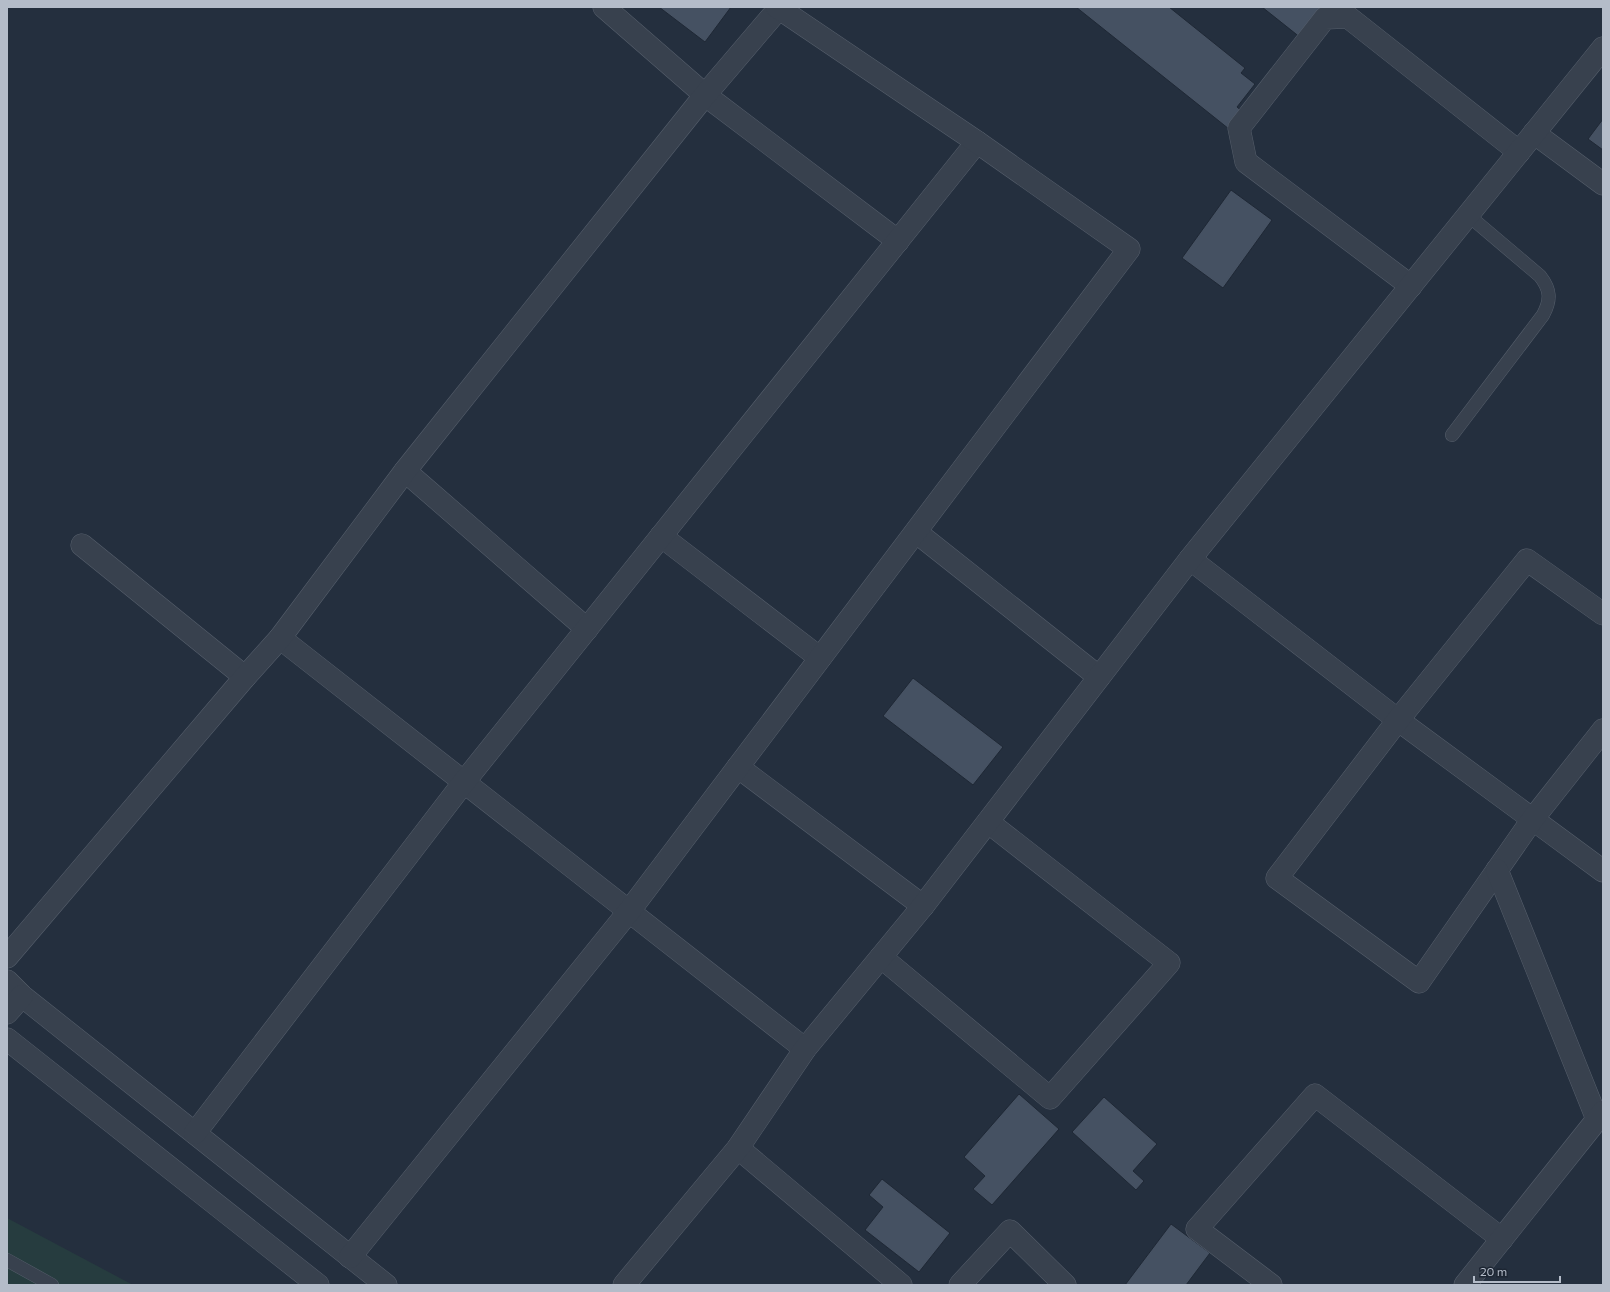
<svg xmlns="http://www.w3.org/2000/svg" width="1610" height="1292" font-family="Commissioner,sans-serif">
  <rect width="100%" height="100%" fill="#242f3e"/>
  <!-- green -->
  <path fill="#263c3f" d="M7 1218 133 1285H7Z"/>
  <!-- building -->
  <g fill="#455162" stroke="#1f2835">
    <path d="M659 7H731L705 42Z"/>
    <path d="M1076 7H1169L1245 68 1241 73 1255 84 1237 107 1243 112 1229 129Z"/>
    <path d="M1262 7H1325L1301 38Z"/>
    <path d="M1603 119V150L1588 139Z"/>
    <path d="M1231 190 1272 220 1223 288 1182 258Z"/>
    <path d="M913 678 1003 747 973 785 883 716Z"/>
    <path d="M1019 1094 1059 1129 992 1205 973 1189 985 1176 964 1157Z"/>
    <path d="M1104 1097 1157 1144 1133 1171 1144 1181 1136 1190 1072 1132Z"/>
    <path d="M882 1179 950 1233 919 1272 865 1230 883 1207 869 1195Z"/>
    <path d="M1171 1224 1210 1253 1186 1285H1125Z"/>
  </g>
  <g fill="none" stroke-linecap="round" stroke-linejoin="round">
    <defs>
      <g id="service">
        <path d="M1452 435 1543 315C1551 300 1551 290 1540 276L1468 215"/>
        <path d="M7 1260 52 1285"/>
      </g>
      <g id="minor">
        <path d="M604 7 705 95 898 241"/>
        <path d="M1534 133 1603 184"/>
        <path d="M1411 286 1246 162 1239 128 1325 18 1348 17 1519 152"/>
        <path d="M405 471 587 629"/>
        <path d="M916 532 1099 677"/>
        <path d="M661 536 820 658"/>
        <path d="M82 545 245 677"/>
        <path d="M1190 559 1398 720 1603 871"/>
        <path d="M1603 614 1527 560 1398 720 1277 878 1419 982 1532 820 1603 730"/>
        <path d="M280 638 805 1049"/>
        <path d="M738 767 923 906"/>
        <path d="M1497 870 1597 1119"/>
        <path d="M7 957 245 677 280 638 405 471 705 95 780 7"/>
        <path d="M881 957 1050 1098 1169 963 988 822"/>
        <path d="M7 981 22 996 386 1285"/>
        <path d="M7 1013 22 996"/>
        <path d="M7 1039 318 1285"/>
        <path d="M195 1133 464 782 977 142"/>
        <path d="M738 1148 901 1285"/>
        <path d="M350 1257 630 910 1129 249 977 142 777 7"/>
        <path d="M624 1285 738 1148 805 1049 923 906 1190 559 1603 48"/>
        <path d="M960 1285 1010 1231 1065 1285"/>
        <path d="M1271 1285 1197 1229 1315 1095 1502 1239"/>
        <path d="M1465 1285 1603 1112"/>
      </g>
    </defs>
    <!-- service casing -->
    <use href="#service" stroke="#565f6c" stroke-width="14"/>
    <!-- minor casing -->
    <use href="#minor" stroke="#565f6c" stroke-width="23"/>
    <!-- service -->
    <use href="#service" stroke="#38414e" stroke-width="13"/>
    <!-- minor -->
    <use href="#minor" stroke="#38414e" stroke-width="22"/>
  </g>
  <!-- border -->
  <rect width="1610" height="1292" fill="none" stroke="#b4bcc9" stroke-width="16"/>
  <!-- scale -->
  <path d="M1474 1276v6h86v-6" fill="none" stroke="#b4bcc9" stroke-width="2"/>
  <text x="1480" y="1276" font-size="12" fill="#b4bcc9" stroke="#1d2633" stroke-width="3" paint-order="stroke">20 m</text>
</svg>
